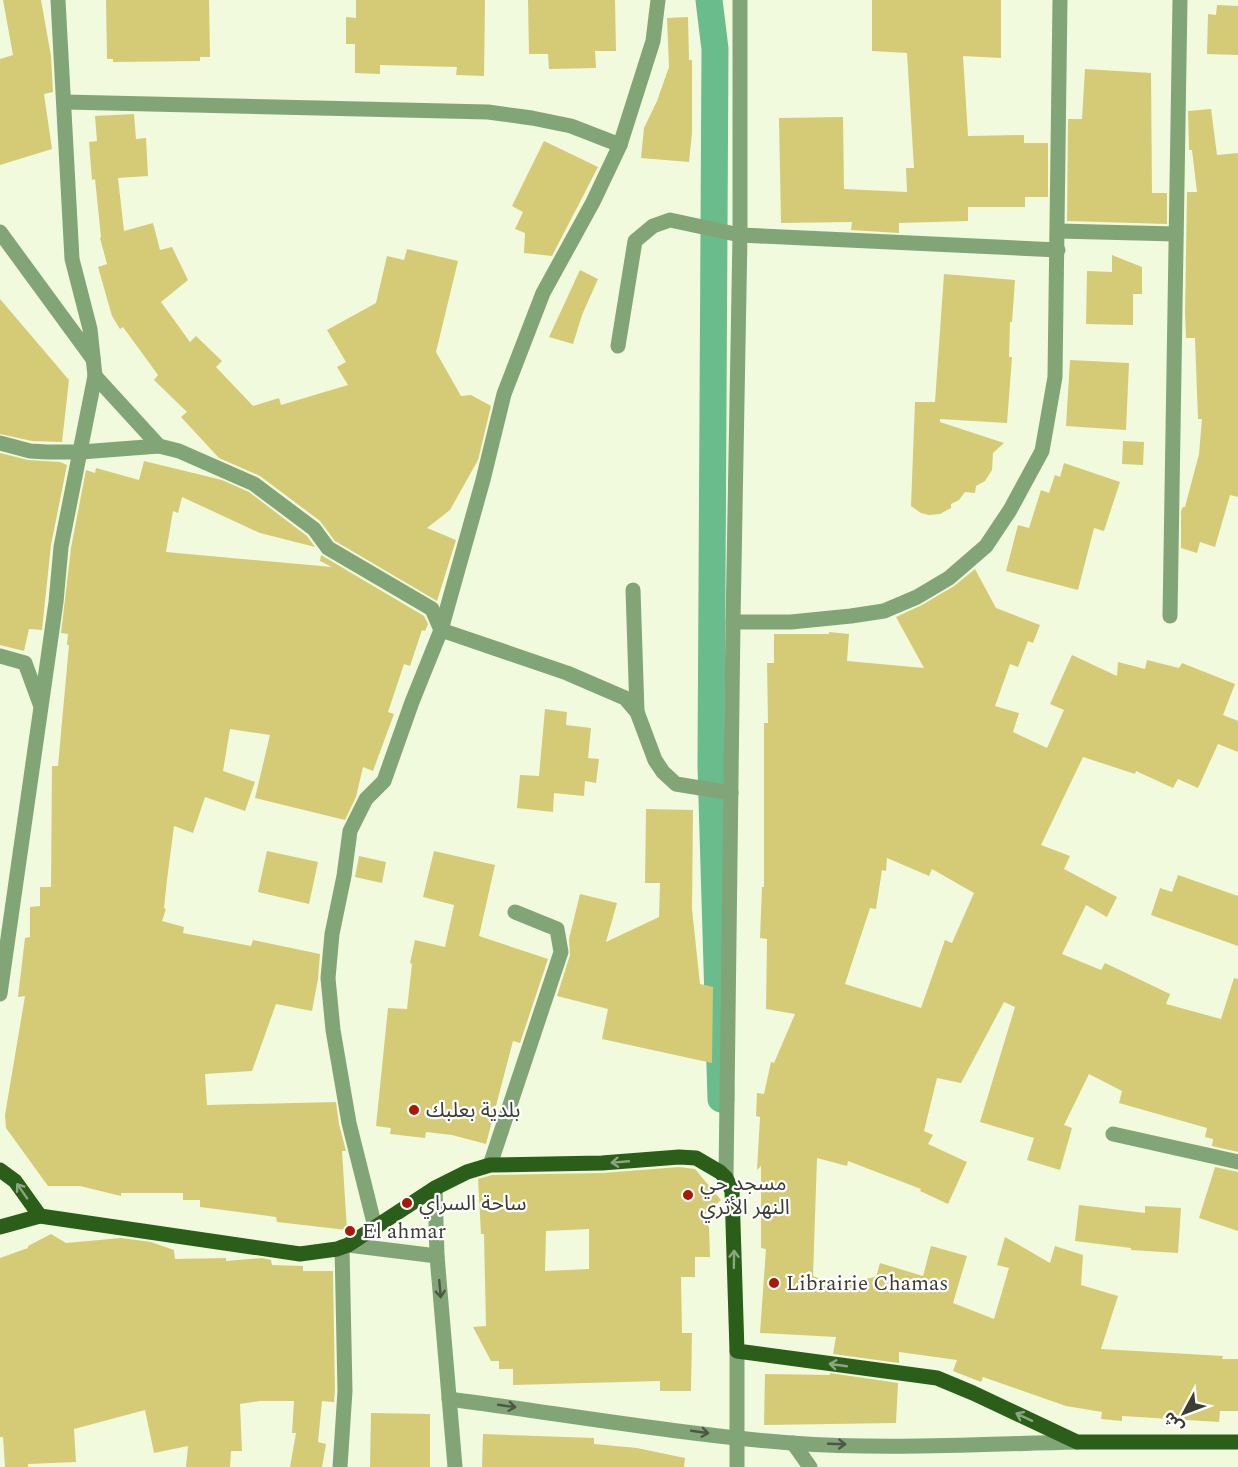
<svg xmlns="http://www.w3.org/2000/svg" width="1238" height="1467" font-family="Spectral,'Noto Sans Arabic',serif">
  <rect width="100%" height="100%" fill="#f1fadd"/>
  <g fill="none" stroke-linecap="round" stroke-linejoin="round">
    <!-- canal -->
    <path stroke="#6abc8d" stroke-width="27" d="M709 0 715 49 711 766 721 1099"/>
  </g>
  <!-- building -->
  <g fill="#d5cb76" fill-rule="evenodd">
    <path d="M3 0H41L51 56 53 92 44 94 52 149 0 165V59L13 55Z"/>
    <path d="M106 0H209L210 57H200V61L113 62V59H107Z"/>
    <path d="M356 0H485L484 76 456 75 457 67 380 65V74L355 73V44H346V17L356 18Z"/>
    <path d="M528 0H615L616 51H595L596 68 549 69 548 54H529Z"/>
    <path d="M872 0H1001V58L963 56 968 136 1024 135V143H1048V197H1025V207H968V221L899 223V233L851 230 852 222 781 223 779 118 843 117 844 189 907 192 906 168H914L907 53 872 51Z"/>
    <path d="M1217 5 1238 6V55L1207 54 1208 14 1216 15Z"/>
    <path d="M688 17 689 60H692V133L689 162 641 158 644 128 657 101 669 67 667 18Z"/>
    <path d="M1085 69 1151 73 1152 193H1167V224L1067 221 1068 119H1082Z"/>
    <path d="M1211 109 1217 155 1238 153V497L1230 495 1215 547 1200 542 1197 553 1181 548V511L1183 507H1185L1199 454 1202 419H1198L1195 338H1186L1185 313 1187 192H1197L1192 150H1189L1188 111Z"/>
    <path d="M134 114 136 139 146 138 148 176 118 178 124 231 153 223 160 250 172 247 188 280 161 302 190 342 196 336 222 361 216 367 253 406 279 398 281 405 348 385 337 367 346 362 327 330 376 303 387 256 404 260 407 249 458 261 436 352 461 396 471 395 491 406 478 460 450 510 427 528 456 540 437 601 335 541 320 521 260 476 219 458 181 417 187 412 154 380 158 375 123 327 120 329 112 316 98 267 107 264 100 238 101 237 95 179 92 180 89 142 97 141 95 116Z"/>
    <path d="M544 141 598 167 552 256 524 253 525 233 515 229 523 212 512 206Z"/>
    <path d="M1112 255 1142 267V294H1133V325L1086 324 1087 271 1112 272Z"/>
    <path d="M580 270 598 279 582 315 573 344 549 337Z"/>
    <path d="M944 274 1015 280 1012 322H1010L1009 357H1012L1007 423 940 419V422L1004 443 993 453 992 470 985 481 976 486 975 493 965 492 959 500 951 504V508L940 514 929 515 921 513 911 506 915 402H935Z"/>
    <path d="M0 299 69 380 62 442 32 441 0 434Z"/>
    <path d="M1070 360 1129 363 1126 430 1066 426Z"/>
    <path d="M1123 441 1144 442 1143 465 1122 464Z"/>
    <path d="M0 453 28 460 60 462 67 465 51 545 42 630 29 629 24 651 0 645Z"/>
    <path d="M144 461 222 480 249 492 307 536 315 547 260 533 182 497 178 513 173 511 166 552 332 567 320 561 321 555 424 616 428 624 425 631 422 630 410 666 404 664 388 712 394 714 373 771 363 767 356 797 345 820 255 798 270 735 230 729 223 771 255 782 245 811 205 797 193 833 174 826 167 880 164 908 166 909 162 921 184 927 183 933 251 946 253 940 320 954 318 979 312 1011 276 1004 252 1071 205 1074 207 1105 336 1102 339 1124 346 1151H342L347 1230 277 1222 276 1217 200 1207V1200H183V1193H121V1196L80 1186H48L6 1128 5 1115 25 996 18 997 25 938 30 937V907L40 906V887H51L52 766H58L69 645H67L68 634 61 633 71 548 86 470 95 473 96 468 139 480Z"/>
    <path d="M1064 463 1120 482 1104 531 1094 528 1078 590 1006 571 1018 525 1029 528 1041 490 1049 493 1055 475 1060 477Z"/>
    <path d="M975 569 996 608 1040 625 1033 643 1028 641 1018 667 1010 664 995 706 1019 713 1013 732 1047 748 1064 710 1050 704 1072 655 1117 676 1118 662 1145 669 1147 660 1179 668 1182 663 1235 684 1223 715 1238 721V752L1218 744 1198 788 1178 779 1173 788 1136 771 1135 774 1083 757 1041 845 1070 856 1064 869 1117 897 1107 917 1086 905 1062 954 1101 970 1105 963 1170 994 1166 1004 1221 1019 1234 978 1238 979V1152L1212 1146 1213 1139 1205 1137 1207 1128 1119 1103 1122 1091 1089 1074 1064 1125 1072 1128 1060 1170 1027 1160 1034 1138 980 1122 1015 1007 1004 1002 961 1083 937 1078 924 1131 933 1135 928 1144 967 1162 948 1204 920 1191 921 1189 848 1161 847 1166 817 1158 813 1276 818 1278 817 1287 876 1277 880 1263 923 1276 931 1246 967 1256 953 1303 994 1319 1009 1268 997 1265 1005 1237 1050 1263 1055 1246 1083 1255 1081 1285 1118 1296 1101 1349 1223 1356 1222 1359H1238V1411H1220L1219 1422 1122 1416V1421L1101 1419 1102 1412 1066 1406 983 1377 981 1382 953 1371 957 1360 899 1352V1363L833 1354 836 1337 760 1333 766 1249 761 1248V1166L757 1170 760 1117 756 1116 757 1093 764 1094 771 1062 774 1063 795 1014 766 1009 767 939 760 938 762 887H764V723H768L767 663H774V634H829V632L849 634 847 661 924 668 896 617 922 605 954 586ZM887 858 929 876 932 869 974 893 952 943 945 940 921 1008 845 984 870 908 876 909 882 870 886 871Z"/>
    <path d="M545 709 567 712 566 725 591 728 588 758 599 759 596 783 585 781 584 796 554 793 553 812 517 808 520 775 539 776Z"/>
    <path d="M646 809 693 810 692 909 700 984 713 987 712 1063 602 1039 608 1009 557 996 570 955 569 939 580 894 617 903 606 942 659 917 660 883H645Z"/>
    <path d="M267 851 318 862 309 904 258 892Z"/>
    <path d="M434 851 495 865 479 936 548 959 520 1043 513 1041 486 1144 452 1135 426 1132 425 1138 390 1134 391 1128 376 1126 388 1008 407 1009 412 964 410 963 415 940 445 947 454 905 423 897Z"/>
    <path d="M359 856 386 862 382 883 355 877Z"/>
    <path d="M1178 875 1238 896V946L1151 915 1160 888 1172 892Z"/>
    <path d="M679 1167 695 1169 721 1200 701 1218 709 1227 710 1257H695V1277H681L682 1333H692L691 1391H660V1381L513 1385V1369H499V1361H491L473 1327 486 1326 484 1234H481L478 1179 492 1175 603 1173ZM589 1229V1269L545 1271 546 1231Z"/>
    <path d="M1215 1167 1238 1172V1231L1199 1218Z"/>
    <path d="M1079 1205 1145 1213V1206L1181 1208 1178 1253 1131 1250V1248L1075 1241Z"/>
    <path d="M51 1234 66 1243 121 1238 151 1242 174 1250 175 1259 226 1258V1261L262 1258 271 1260 272 1265 303 1266V1271H333L335 1391 334 1402 322 1401 318 1442 326 1444 322 1467H290L296 1433H292L294 1401H260L240 1404 242 1451H231L230 1467H186L188 1446 154 1453 145 1410 74 1429 76 1462 28 1464V1467H5L3 1437H0V1258L28 1248V1246Z"/>
    <path d="M830 1373 898 1383 896 1423 764 1425 765 1374 830 1375Z"/>
    <path d="M371 1413 430 1414V1467H370Z"/>
    <path d="M483 1434 594 1438V1444L637 1448 685 1458 684 1467H482Z"/>
  </g>
  <g fill="none" stroke-linecap="round" stroke-linejoin="round">
    <!-- minor -->
    <g stroke="#82a578" stroke-width="15">
      <path d="M65 102 488 112 532 118 571 126 620 145"/>
      <path d="M1058 231 1176 234"/>
      <path d="M0 232 93 359"/>
      <path d="M618 346 635 241 653 226 670 220 740 235 1058 250"/>
      <path d="M95 376 159 446"/>
      <path d="M0 443 30 451 47 452H81L159 446 179 451 254 484 314 529 328 548 432 609 441 630"/>
      <path d="M633 590 637 712"/>
      <path d="M1170 616 1180 0"/>
      <path d="M733 622H791L851 616 884 611 917 597 949 578 986 546 1010 510 1042 451 1055 377 1060 0"/>
      <path d="M441 630 483 480 504 394 543 293 593 202 620 145 653 41 658 0"/>
      <path d="M0 656 25 663 40 704"/>
      <path d="M0 994 56 602 61 547 95 376 90 329 72 259 58 0"/>
      <path d="M1113 1134 1238 1162"/>
      <path d="M490 1165 561 952 557 929 515 912"/>
      <path d="M726 1178 733 622 740 235V0"/>
      <path d="M435 1188 437 1256 455 1467"/>
      <path d="M375 1227 349 1123 333 1030 328 978 332 934 344 876 350 831 366 799 384 781 412 702 441 630 567 673 625 698 637 712 655 760 663 772 676 784 731 793"/>
      <path d="M348 1245 437 1256"/>
      <path d="M737 1351V1467"/>
      <path d="M449 1399C563 1414 677 1434 791 1443 886 1450 982 1444 1077 1442"/>
      <path d="M793 1443 810 1467"/>
      <path d="M340 1467 345 1391 342 1247"/>
    </g>
    <!-- major -->
    <g stroke="#2b5e19" stroke-width="15">
      <path d="M0 1170 15 1181 40 1216"/>
      <path d="M0 1227 40 1216 300 1254 337 1249 348 1245 435 1188 467 1172 490 1165 602 1163 679 1157 696 1158 720 1172 726 1178 732 1191 737 1351 937 1378 973 1393 1077 1442H1238"/>
    </g>
  </g>
  <!-- one-way arrows -->
  <defs><path id="oneway-shaft" d="M-6 0H5M1.5-3L5.5 0L1.5 3" fill="none" stroke-width="1.6" stroke-linecap="round" stroke-linejoin="round" transform="scale(1.5)"/></defs>
  <g stroke="#8aa680">
    <use href="#oneway-shaft" transform="translate(620 1162) rotate(175)"/>
    <use href="#oneway-shaft" transform="translate(22 1191) rotate(-125)"/>
    <use href="#oneway-shaft" transform="translate(734 1259) rotate(-89)"/>
    <use href="#oneway-shaft" transform="translate(838 1365) rotate(-172)"/>
    <use href="#oneway-shaft" transform="translate(1024 1417) rotate(-155)"/>
  </g>
  <g stroke="#4d5844">
    <use href="#oneway-shaft" transform="translate(440 1289) rotate(85)"/>
    <use href="#oneway-shaft" transform="translate(507 1406) rotate(8)"/>
    <use href="#oneway-shaft" transform="translate(700 1432) rotate(8)"/>
    <use href="#oneway-shaft" transform="translate(837 1444) rotate(2)"/>
  </g>
  <!-- markers -->
  <g fill="#a91808" stroke="#fff" stroke-width="2">
    <circle cx="414" cy="1110" r="6"/>
    <circle cx="688" cy="1195" r="6"/>
    <circle cx="407" cy="1203" r="6"/>
    <circle cx="350" cy="1231" r="6"/>
    <circle cx="774" cy="1283" r="6"/>
  </g>
  <g text-anchor="middle" stroke-width="4.5" stroke-linejoin="round" paint-order="stroke">
    <!-- poi labels -->
    <g font-size="21" fill="#3b3e33" stroke="#fff" text-anchor="start">
      <text x="426" y="1117">بلدية بعلبك</text>
      <text x="700" y="1190">مسجد حي<tspan x="700" dy="24">النهر الأثري</tspan></text>
      <text x="419" y="1210">ساحة السراي</text>
      <text x="362" y="1238">El ahmar</text>
      <text x="786" y="1290">Librairie Chamas</text>
    </g>
  </g>
  <!-- north arrow -->
  <g transform="translate(1184 1413) rotate(229)" stroke="#ffffff" stroke-width="4.5" paint-order="stroke">
  <path d="M0-4.5L10 22L0 15L-10 22Z" fill="#3b3e33"/>
  <text y="-9" font-size="16" font-weight="bold" text-anchor="middle" fill="#3b3e33">ش</text>
  </g>
</svg>
